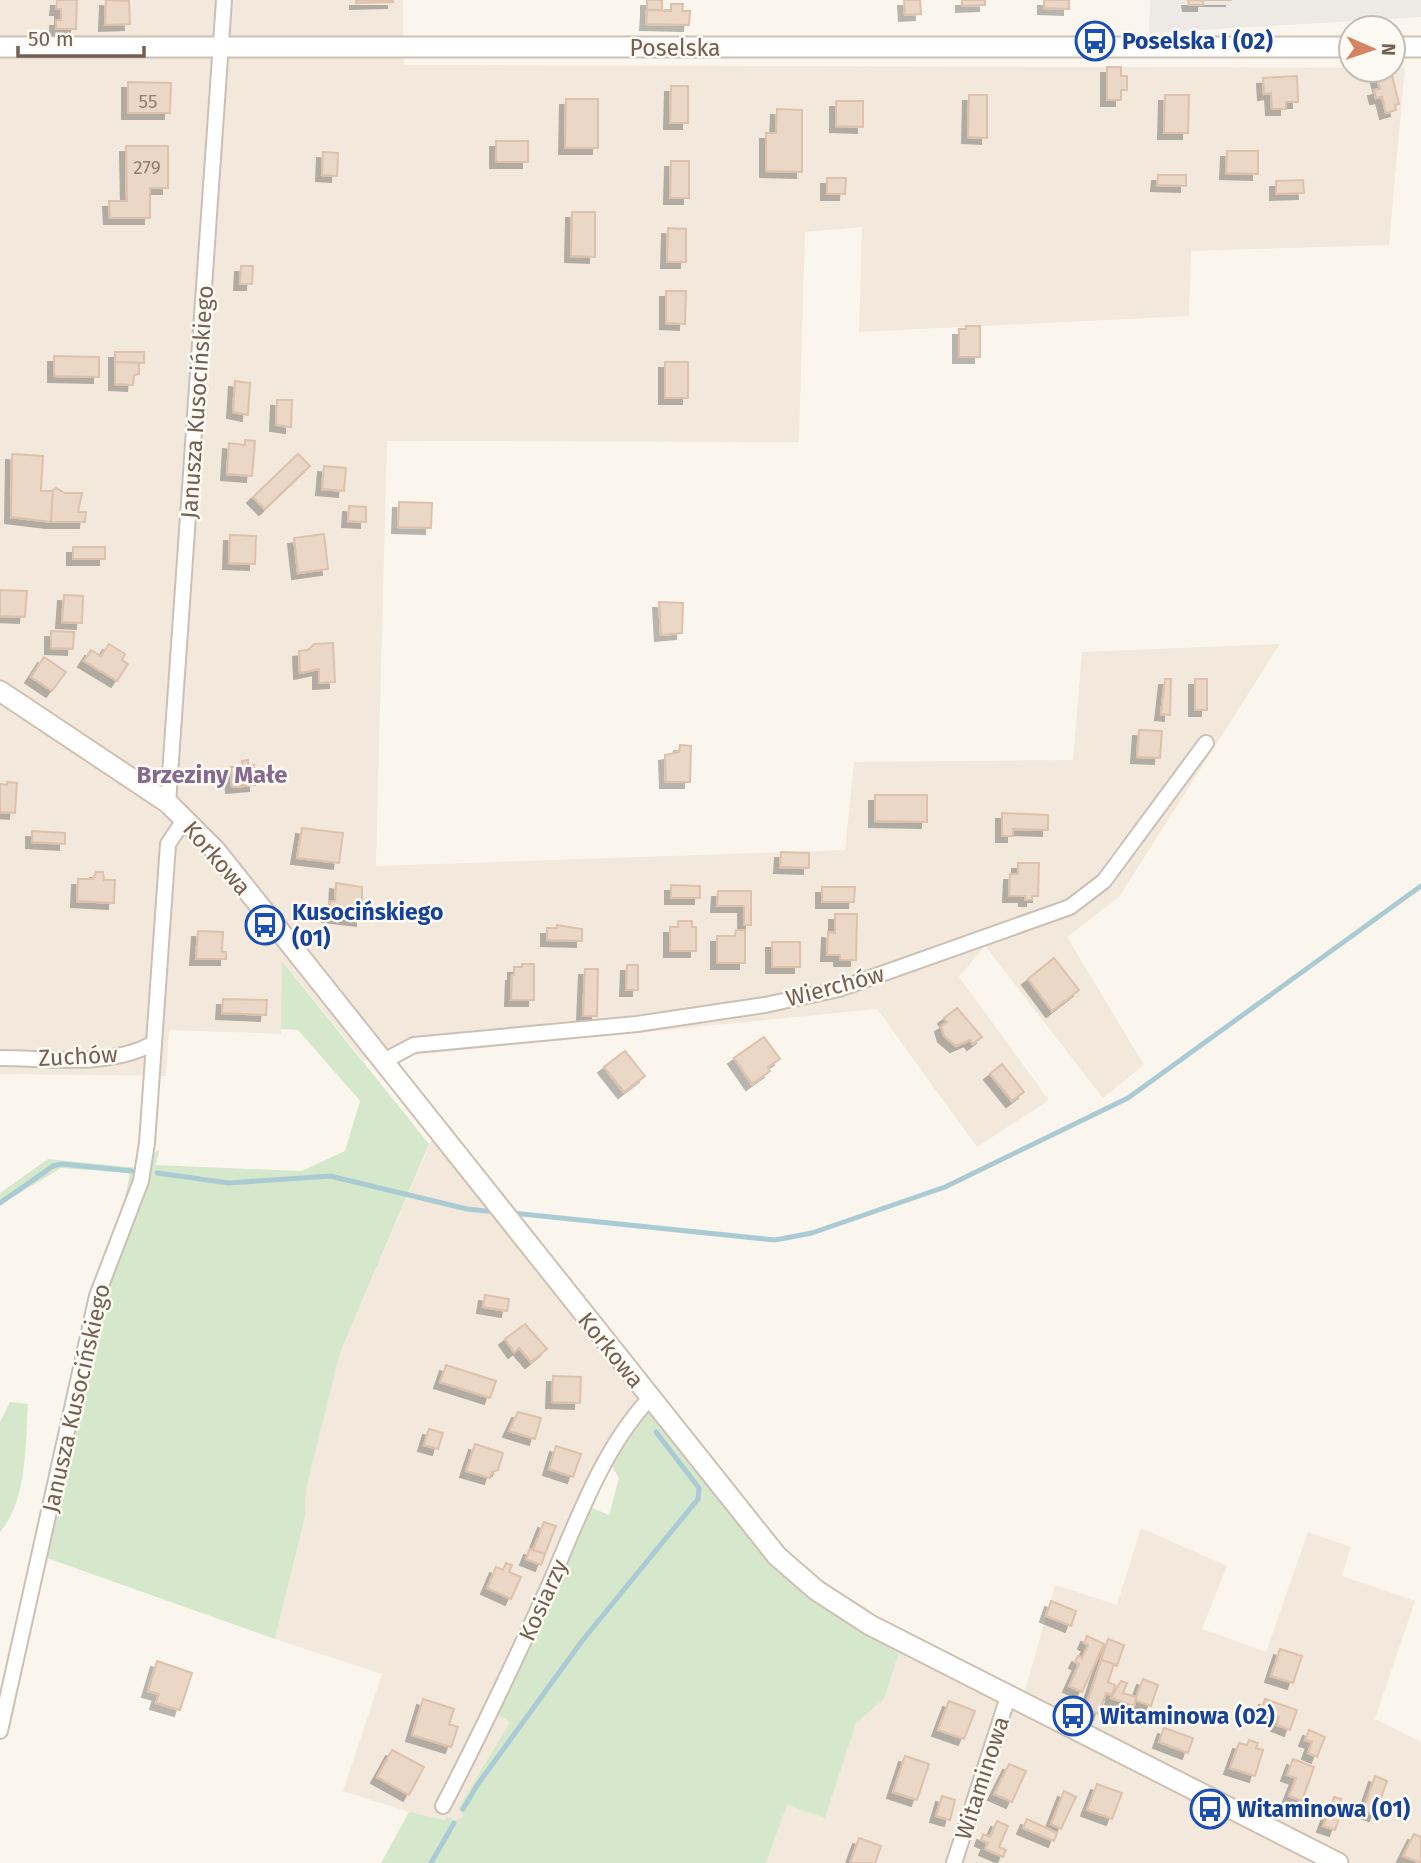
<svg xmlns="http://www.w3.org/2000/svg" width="1421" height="1863" font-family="'Fira Sans',sans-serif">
  <defs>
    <filter id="shadow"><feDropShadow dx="-6" dy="6" stdDeviation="0" flood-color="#0004"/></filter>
  </defs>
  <rect width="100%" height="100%" fill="#fbf6ed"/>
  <!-- residential -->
  <g fill="#f2e9dc">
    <path d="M0 0H403L404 65 1405 68 1389 245 1191 251 1189 316 859 332 862 227 805 232 799 442 387 441 376 866 845 850 854 762 1073 760 1082 652 1280 644 1119 897 1067 937 1144 1065 1103 1098 985 946 959 977 1049 1100 977 1147 877 1009 363 1060 283 962 281 1034 169 1030 166 1076 0 1074Z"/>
    <path d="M432 1139 640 1396 626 1415 489 1709 510 1722 458 1808 463 1816 456 1820 447 1817 445 1820 428 1818 343 1791 382 1674 275 1639 305 1517 306 1489 340 1353Z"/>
    <path d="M1141 1528 1227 1566 1202 1629 1266 1652 1308 1532 1351 1547 1342 1576 1415 1601 1375 1719 1421 1742V1863H766L787 1805 825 1818 855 1723 884 1699 900 1649 1020 1708 1055 1585 1117 1605Z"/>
  </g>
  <!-- industrial -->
  <path fill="#ede9e5" d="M1150 0H1421V17L1149 33Z"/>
  <!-- green -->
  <g fill="#d6e8cc">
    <path d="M282 961 429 1144 340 1353 306 1489 305 1517 275 1639 44 1557 100 1299 144 1187 153 1153 159 1150 156 1165 301 1171 345 1151 360 1101 298 1030 281 1029Z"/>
    <path d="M48 1159 139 1168 122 1213 130 1173 61 1168 0 1205V1193Z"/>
    <path d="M10 1402 28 1404C25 1445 28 1500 0 1532V1422Z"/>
    <path d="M649 1412 773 1564 900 1649 884 1699 856 1723 825 1818 787 1805 766 1863H381L409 1812 445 1820 447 1817 456 1820 463 1816 458 1808 510 1722 497 1714 590 1507 609 1515 619 1478 612 1466C620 1444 630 1425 649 1412Z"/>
  </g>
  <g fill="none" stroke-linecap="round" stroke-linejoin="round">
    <!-- stream -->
    <g stroke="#abcbd4" stroke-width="5">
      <path d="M157 1173 229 1183 330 1176 467 1209 495 1212"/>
      <path d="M0 1203 53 1166 62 1164 132 1171"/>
      <path d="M512 1213 775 1240 812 1233 945 1187 1128 1098 1421 886"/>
      <path d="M463 1809 478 1784 582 1641 698 1499 699 1488 656 1432"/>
      <path d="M431 1863 454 1823"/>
    </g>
  </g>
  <!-- building -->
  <g fill="#ebd7c6" stroke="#dec1aa" stroke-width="2" filter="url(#shadow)">
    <path d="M57 0H77L76 29H56V20H61V9H56Z"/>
    <path d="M106 0 129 1 130 24 105 25Z"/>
    <path d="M356 0H393V2L356 3Z"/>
    <rect x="647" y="0" width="15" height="10"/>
    <path d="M904 0H920L921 14 905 15Z"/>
    <path d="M962 0H985V5L962 6Z"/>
    <path d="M1044 0H1069V9L1044 8Z"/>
    <path d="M1188 0H1232H1203V5H1189Z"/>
    <path d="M671 4H683L682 11H690L689 25 646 24 647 10 671 11Z"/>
    <path d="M1107 67H1121V76H1127V90H1121V100H1107Z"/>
    <path d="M1391 71 1399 104 1395 105 1396 110 1386 113 1382 97 1376 98 1374 90 1380 89 1376 74Z"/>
    <path d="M1297 76 1298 102H1286V109H1272L1271 93 1264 94 1263 78Z"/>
    <path d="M128 82 171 83 170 113H128Z"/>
    <path d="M671 86H688V123H670Z"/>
    <path d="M969 95H987V138L968 137Z"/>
    <path d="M1165 95H1189L1188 133H1164Z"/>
    <path d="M566 99H598V148H565Z"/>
    <path d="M836 101H863V127L836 126Z"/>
    <path d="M777 109 802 110V172L766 171V133H776Z"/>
    <rect x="496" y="141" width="32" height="21"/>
    <path d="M126 146H168V188H150V218H110L109 201H127Z"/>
    <path d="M1227 151H1258V174L1226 173Z"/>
    <path d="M323 152 338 153 337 176 322 175Z"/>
    <path d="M671 161H689V198H670Z"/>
    <path d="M1158 175H1186V186L1157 185Z"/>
    <path d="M827 178H846L845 194H827Z"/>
    <path d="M1303 180 1304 193 1276 194V181Z"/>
    <path d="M572 212H595V257L571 256Z"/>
    <path d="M668 228 686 229V262H667Z"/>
    <path d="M241 266H253L252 284H240Z"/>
    <path d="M666 291H686L685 324 666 323Z"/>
    <path d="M966 326H980V357H959V329H966Z"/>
    <path d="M115 352H144V363L115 362Z"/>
    <path d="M54 356 99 357V377L54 376Z"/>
    <path d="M115 362 139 363V374L134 375 133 385 115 384Z"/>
    <rect x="665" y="362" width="23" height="36"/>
    <path d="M235 381 250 383 248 415 233 412Z"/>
    <path d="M277 400H292L291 427 276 425Z"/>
    <path d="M245 440 255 441 252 476 227 474 229 443 245 445Z"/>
    <path d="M12 454 43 456 41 491H53L51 522 11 517Z"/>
    <path d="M298 454 310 466 265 509 253 497Z"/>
    <path d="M324 466 346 468 344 491 322 489Z"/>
    <path d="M56 488 65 493H82L78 512H86L85 522H51L53 490Z"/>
    <path d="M399 502 432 503 431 528 398 527Z"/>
    <path d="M349 506 366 507V522L348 521Z"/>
    <path d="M324 534 328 569 298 573 294 538Z"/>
    <path d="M230 535 256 536 255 564 229 563Z"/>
    <rect x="73" y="547" width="32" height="12"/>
    <path d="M0 590 27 591 25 617 0 616Z"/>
    <path d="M64 595 83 596 82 623 62 622Z"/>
    <path d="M659 602 683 603 682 633 661 635Z"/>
    <path d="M51 631 74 632 73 649 51 648Z"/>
    <path d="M333 643 335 682 319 683V669L300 673 299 651 308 650 314 644Z"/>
    <path d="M109 644 125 654 122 660 128 664 117 681 84 661 91 650 101 656Z"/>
    <path d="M44 657 66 672 52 691 31 677Z"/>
    <path d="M1165 679H1171L1170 715 1161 714Z"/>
    <rect x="1195" y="679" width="12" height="31"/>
    <path d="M1139 730 1162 731 1160 758 1137 757Z"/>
    <path d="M680 745 691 746 690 782H666L665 755 679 752Z"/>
    <path d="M248 760V765H254L255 785 243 786 242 761Z"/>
    <path d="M231 767H242L243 786 232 787Z"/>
    <path d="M7 782 17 783 15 813 0 812V784L7 785Z"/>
    <path d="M875 795H927V822L875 821Z"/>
    <path d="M1002 813 1048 815V830L1013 829V836H1002Z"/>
    <path d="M302 828 343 833 339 863 297 858Z"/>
    <path d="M32 831 65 833V844L32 842Z"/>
    <path d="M781 852 809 853V868L780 867Z"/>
    <path d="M1018 863H1039L1038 896H1032V900H1025V896H1009L1010 874H1018Z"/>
    <path d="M96 872H103L104 880H115L114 903 77 901 78 879H93Z"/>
    <path d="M336 883 362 887V920L328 916 330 901H335Z"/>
    <path d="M671 885 700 886V898H671Z"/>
    <path d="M822 887H855L854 902H822Z"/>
    <path d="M718 891H751V925H744V906H717Z"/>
    <path d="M835 914H857L856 960H840V955H827L828 932 835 933Z"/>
    <path d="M678 921H692V927H696V951H670V927H678Z"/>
    <path d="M557 925 582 929V941L547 940V928H557Z"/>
    <path d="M736 930H745V963H717V936H735Z"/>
    <path d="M198 931 223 932 222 952H226V959H196Z"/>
    <rect x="772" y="942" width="28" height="25"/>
    <path d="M1054 958 1079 990 1052 1011 1028 979Z"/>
    <path d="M522 964H534V1000H511L512 975H514V967H522Z"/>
    <path d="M627 965H638V990H626Z"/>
    <path d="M585 969H598L597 1016H583Z"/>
    <path d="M223 999 267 1000 266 1015 222 1013Z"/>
    <path d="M957 1008 982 1037 973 1044 970 1040 956 1046 944 1036 941 1026 947 1022 944 1018Z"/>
    <path d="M764 1037 780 1059 768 1067 770 1071 752 1084 734 1058Z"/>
    <path d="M625 1051 645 1076 624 1092 604 1067Z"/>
    <path d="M1002 1064 1024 1092 1012 1101 990 1074Z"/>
    <path d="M485 1295 509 1299 507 1311 483 1307Z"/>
    <path d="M525 1324 547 1349 531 1362 519 1348 514 1352 505 1339Z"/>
    <path d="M446 1365 496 1381 490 1398 440 1382Z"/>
    <path d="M553 1376 581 1377 580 1403 552 1402Z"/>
    <path d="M518 1412 541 1418 535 1439 509 1431Z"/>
    <path d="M429 1429 443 1433 438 1449 424 1445Z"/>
    <path d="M475 1444 503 1453 498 1470 492 1472 490 1478 466 1471Z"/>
    <path d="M556 1446 581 1454 573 1477 549 1469Z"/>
    <path d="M544 1522 556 1526 545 1554 533 1550Z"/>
    <path d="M530 1549 545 1554 541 1565 526 1559Z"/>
    <path d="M506 1563 512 1565 509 1572 521 1577 511 1599 487 1588 496 1567 503 1570Z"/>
    <path d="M1051 1601 1076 1611 1071 1626 1046 1616Z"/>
    <path d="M1087 1636 1104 1644 1082 1692 1069 1686 1079 1664 1075 1662 1078 1656 1082 1658 1088 1645 1084 1643Z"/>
    <path d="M1108 1639 1124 1645 1117 1666 1101 1660Z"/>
    <path d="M1280 1649 1302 1656 1293 1683 1271 1676Z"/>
    <path d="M1101 1660 1114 1664 1108 1682 1115 1685 1112 1695 1106 1693 1099 1714 1085 1709Z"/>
    <path d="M157 1661 192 1673 180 1710 156 1703 159 1694 148 1691Z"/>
    <path d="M1143 1679 1158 1685 1151 1706 1135 1700Z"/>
    <path d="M1121 1681 1127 1683 1123 1693 1136 1697 1134 1706 1111 1698Z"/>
    <path d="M423 1699 454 1709 449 1724 458 1727 451 1747 412 1735Z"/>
    <path d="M1265 1699 1297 1710 1290 1730 1277 1725 1279 1717 1261 1711Z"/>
    <path d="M949 1701 975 1711 964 1739 938 1730Z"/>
    <path d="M1164 1728 1193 1738 1188 1753 1159 1742Z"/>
    <path d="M1309 1730 1325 1737 1317 1757 1308 1753 1312 1742 1305 1740Z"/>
    <path d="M1249 1740 1258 1743 1256 1748 1263 1750 1255 1776 1230 1768 1239 1743 1247 1745Z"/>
    <path d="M392 1750 424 1767 409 1795 377 1777Z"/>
    <path d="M905 1756 929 1764 917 1800 893 1792Z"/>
    <path d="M1293 1759 1314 1767 1302 1801 1289 1796 1296 1778 1287 1775Z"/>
    <path d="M1009 1764 1026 1771 1012 1802 994 1794Z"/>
    <path d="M1375 1776 1387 1781 1375 1815 1363 1811Z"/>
    <path d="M1097 1784 1122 1793 1112 1819 1087 1810Z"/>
    <path d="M1064 1791 1076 1797 1061 1829 1051 1824Z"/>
    <path d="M942 1796 955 1800 950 1820 936 1816Z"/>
    <path d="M1334 1797 1341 1799 1340 1804 1344 1805 1335 1830 1323 1826Z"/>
    <path d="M1027 1819 1057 1833 1054 1841 1023 1828Z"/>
    <path d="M997 1821 1008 1826 999 1847 1006 1850 1003 1857 985 1849 988 1843 981 1840 983 1834 990 1837Z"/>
    <path d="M1414 1834 1421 1837V1863L1403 1856Z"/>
    <path d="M859 1838 881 1846 875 1863H850Z"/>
  </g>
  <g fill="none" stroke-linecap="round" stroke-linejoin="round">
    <defs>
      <g id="street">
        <path d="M168 803 224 0"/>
        <path d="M0 1058C50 1058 109 1068 154 1043"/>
        <path d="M382 1062 414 1045 637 1024 765 1005 839 989 1070 907 1104 881 1206 743"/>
        <path d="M0 1731 97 1296 141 1181 147 1143 168 844 184 820"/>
        <path d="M443 1806C480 1735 514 1663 547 1590 576 1525 600 1452 649 1399"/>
        <path d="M954 1863 1009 1694"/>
      </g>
      <g id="secondary">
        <path d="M0 47H1351"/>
        <path d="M1393 47H1421"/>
        <path d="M0 691 168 803 216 851 777 1556 816 1590 870 1625 1338 1863"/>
      </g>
    </defs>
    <!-- street casing -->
    <use href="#street" stroke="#ccc0b4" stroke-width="18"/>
    <!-- secondary casing -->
    <use href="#secondary" stroke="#cfc0b2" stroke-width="23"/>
    <!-- street -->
    <use href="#street" stroke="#fff" stroke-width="14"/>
    <!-- secondary -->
    <use href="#secondary" stroke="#fff" stroke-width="19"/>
  </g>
  <!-- icons -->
  <defs>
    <symbol id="bus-ring" viewBox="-11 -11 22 22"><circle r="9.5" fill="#fdfaf4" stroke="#1a4fb4" stroke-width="1.5"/><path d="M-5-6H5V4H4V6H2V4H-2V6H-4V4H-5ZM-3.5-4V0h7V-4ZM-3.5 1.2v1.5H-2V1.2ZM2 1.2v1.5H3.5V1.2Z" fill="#1a4fb4"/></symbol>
  </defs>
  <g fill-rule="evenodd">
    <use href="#bus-ring" x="1073" y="19" width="44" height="44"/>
    <use href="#bus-ring" x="243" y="903" width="44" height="44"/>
    <use href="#bus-ring" x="1051" y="1694" width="44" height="44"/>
    <use href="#bus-ring" x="1188" y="1787" width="44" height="44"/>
  </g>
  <g text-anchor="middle" stroke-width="5" stroke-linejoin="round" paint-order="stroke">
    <!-- number labels -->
    <g font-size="19" fill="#927e6f">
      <text x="148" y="108">55</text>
      <text x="147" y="174">279</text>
    </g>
    <!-- transit labels -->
    <g font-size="23" font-weight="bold" fill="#164399" stroke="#fdfaf4" text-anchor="start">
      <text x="1122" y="49">Poselska I (02)</text>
      <text x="292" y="920">Kusocińskiego<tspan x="292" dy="26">(01)</tspan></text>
      <text x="1100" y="1724">Witaminowa (02)</text>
      <text x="1237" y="1817">Witaminowa (01)</text>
    </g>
    <!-- street labels -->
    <g font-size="23" fill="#746052" stroke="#fdfaf4">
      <text x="675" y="56">Poselska</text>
      <text transform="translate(197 402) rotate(-86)" y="8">Janusza Kusocińskiego</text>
      <text transform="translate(217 858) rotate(49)" y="8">Korkowa</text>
      <text transform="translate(835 986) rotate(-15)" y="8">Wierchów</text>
      <text transform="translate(78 1056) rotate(-3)" y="8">Zuchów</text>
      <text transform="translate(611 1350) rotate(51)" y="8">Korkowa</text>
      <text transform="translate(76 1398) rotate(-77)" y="8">Janusza Kusocińskiego</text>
      <text transform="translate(543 1600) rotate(-66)" y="8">Kosiarzy</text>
      <text transform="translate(982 1778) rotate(-72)" y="8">Witaminowa</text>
    </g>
    <!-- neighbourhood labels -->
    <g font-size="24" font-weight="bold" fill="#856a8f" stroke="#fdfaf4">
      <text x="212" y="783">Brzeziny Małe</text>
    </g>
  </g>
  <!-- north arrow -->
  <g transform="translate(1372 49) rotate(92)"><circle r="33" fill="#fdfaf4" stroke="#c6bcb3" stroke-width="2"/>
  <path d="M0-5L12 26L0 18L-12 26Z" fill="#d58362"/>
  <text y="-10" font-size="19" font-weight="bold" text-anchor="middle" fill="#746052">N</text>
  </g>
  <!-- scale -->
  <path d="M18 46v10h126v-10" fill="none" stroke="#746052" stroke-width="3.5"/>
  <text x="28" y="46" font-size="21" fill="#746052" stroke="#fdfaf4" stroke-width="5" paint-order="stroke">50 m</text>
</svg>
